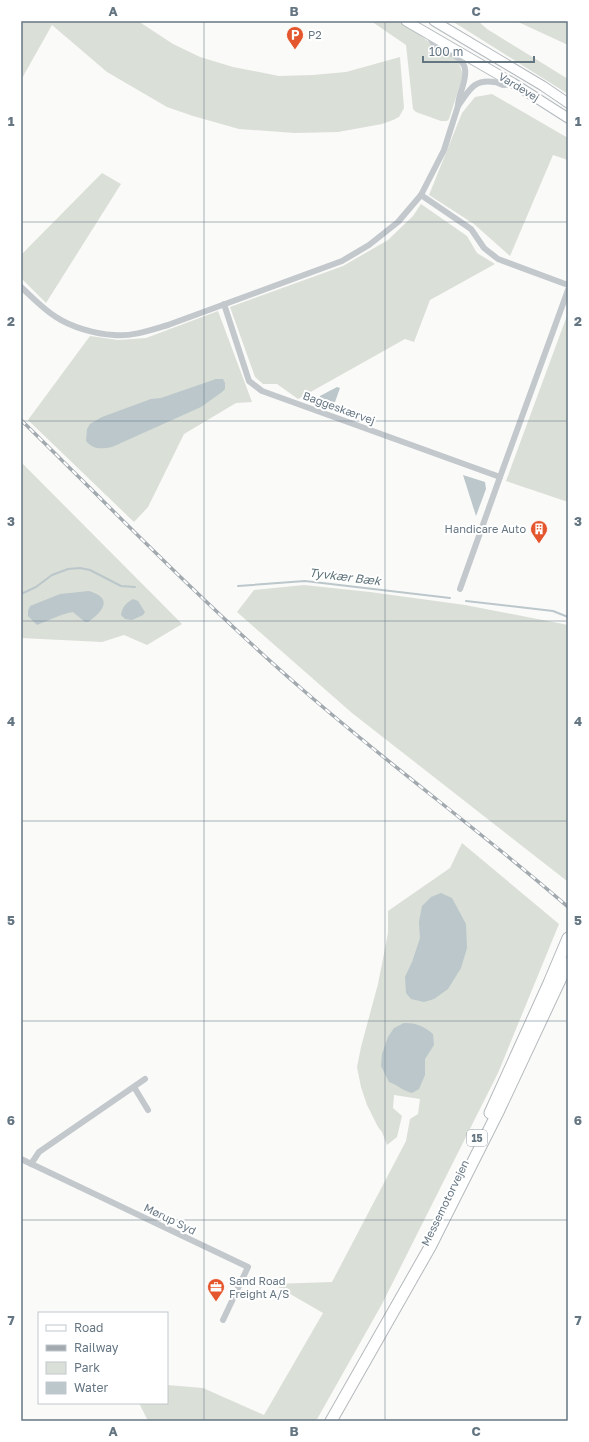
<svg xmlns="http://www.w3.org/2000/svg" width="589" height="1442" font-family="'Golos Text',sans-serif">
  <rect width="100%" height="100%" fill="#fafaf8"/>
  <!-- green -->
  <g fill="#dadfd7">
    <path d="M28 21H48L50 23 49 21H138L173 44 200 57 233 67 279 76 313 75 346 72 400 57 404 108 399 117 393 120 382 124 338 132 295 133 239 129 193 116 167 107 107 72 52 25 21 80V23Z"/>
    <path d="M371 21H397L417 32 431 44 454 58 459 63 462 72V79L449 119 447 121H441L416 112 413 109 406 45Z"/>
    <path d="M452 21H478L487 29 568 79V94Z"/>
    <path d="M516 21H568V45Z"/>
    <path d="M492 94 568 138V160L553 155 510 256 474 224 429 195 462 113 475 97Z"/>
    <path d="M102 173 121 184 46 303 21 278V255Z"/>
    <path d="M421 204 467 236 477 253 495 264 430 300 414 342 405 339 298 399 277 384H263L255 377 230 307 343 266 388 240 413 216Z"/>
    <path d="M218 311 252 402 236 403 184 434 148 507 134 522 28 420 90 336 118 340 146 338Z"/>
    <path d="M568 313V502L506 481Z"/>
    <path d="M21 462 182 624 147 645 124 635 102 642 21 638Z"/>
    <path d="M304 585 370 592 465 605 568 625V878L567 881 352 713 237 612 254 590Z"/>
    <path d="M462 843 559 924 498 1073 382 1304 316 1421H148L139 1403H167V1385L203 1388 264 1415 323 1313 273 1284 332 1282 406 1141 410 1119 418 1114 420 1099 394 1095 393 1108 402 1116 397 1137 387 1145 382 1132 378 1127 367 1105 361 1087 357 1067 361 1047 378 984 388 933V911L450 868Z"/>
  </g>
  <!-- water -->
  <g fill="#bbc7cb">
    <path d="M216 379H223L225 383V389L222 392 201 407 112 447C101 449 94 450 86 441L87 429 90 424 102 417 151 399 161 398Z"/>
    <path d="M337 387 340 388 335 402 333 403 320 398V396Z"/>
    <path d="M463 475 485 482 486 489 476 516Z"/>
    <path d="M89 591C113 598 104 611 88 622H85L73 612C60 614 50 620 37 625L28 616V611L30 606 60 594Z"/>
    <path d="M133 599 138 601 145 612 143 615 132 620 125 619 121 615C122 607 126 603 133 599Z"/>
    <path d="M441 893 452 898 466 924 467 948 461 968 448 989 434 999 424 1002 411 999 406 993 405 977 412 962 420 938 419 922 422 906 431 897Z"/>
    <path d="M404 1023C416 1023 424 1026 433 1034L434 1045 425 1059V1075L419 1089 412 1093C403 1091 398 1085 389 1082L381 1066 382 1054 388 1037 394 1028Z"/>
  </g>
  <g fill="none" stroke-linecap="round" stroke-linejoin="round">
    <!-- stream -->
    <g stroke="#bbc7cb" stroke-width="2">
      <path d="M238 586 305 581 450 598"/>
      <path d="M21 594 36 587 52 575 68 569 80 568 90 570 121 586 135 587"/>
      <path d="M466 601 553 611 568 617"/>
    </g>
    <defs>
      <g id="secondary">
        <path d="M406 21 513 83 568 118"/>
        <path d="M434 21 543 86 568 103"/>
      </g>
      <g id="highway">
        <path d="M490 1113 549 983 568 938"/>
        <path d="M331 1421 430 1247 499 1110 568 963"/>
      </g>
    </defs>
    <!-- secondary casing -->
    <use href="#secondary" stroke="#b3babf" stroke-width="11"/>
    <!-- highway casing -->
    <use href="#highway" stroke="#b4b9bd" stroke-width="13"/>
    <!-- street -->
    <g stroke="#c3c8cc" stroke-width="6">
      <path d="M458 106C469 91 473 79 494 82 498 82 501 85 504 85 506 85 510 84 513 83"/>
      <path d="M421 195 471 229 484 248 498 259 568 285"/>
      <path d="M21 287C32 297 43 309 56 317 71 327 95 334 114 335 131 337 151 330 168 325L342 261 369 245 398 222 421 195 444 150 458 106C458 94 467 82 465 69 463 56 446 52 436 46 433 44 431 39 428 36"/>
      <path d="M224 304 249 381 262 391 500 477 568 290"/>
      <path d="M460 589 500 477"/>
      <path d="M134 1087 148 1110"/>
      <path d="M21 1159 248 1267 223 1320"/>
      <path d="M31 1164 39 1152 145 1079"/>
    </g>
    <!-- secondary -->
    <use href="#secondary" stroke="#fff" stroke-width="9"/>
    <!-- highway -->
    <use href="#highway" stroke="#fff" stroke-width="11"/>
    <defs>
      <path id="rail" d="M21 420C114 511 205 605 303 690 389 765 482 832 568 907"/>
    </defs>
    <!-- rail casing -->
    <use href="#rail" stroke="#a2aab0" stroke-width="3.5"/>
    <!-- rail -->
    <use href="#rail" stroke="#fff" stroke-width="2" stroke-dasharray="6" stroke-linecap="butt"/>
  </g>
  <!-- grid -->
  <path fill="none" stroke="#657683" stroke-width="1" stroke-opacity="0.55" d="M204 21V1421M385 21V1421M21 222H568M21 421H568M21 621H568M21 821H568M21 1021H568M21 1220H568"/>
  <!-- icons -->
  <defs>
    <symbol id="parking-pin" viewBox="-11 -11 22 30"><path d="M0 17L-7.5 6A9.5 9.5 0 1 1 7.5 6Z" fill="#e4572e" stroke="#fff"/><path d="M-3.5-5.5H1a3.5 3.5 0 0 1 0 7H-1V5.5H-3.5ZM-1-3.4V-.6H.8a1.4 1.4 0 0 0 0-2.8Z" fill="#fff"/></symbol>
    <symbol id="building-pin" viewBox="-11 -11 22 30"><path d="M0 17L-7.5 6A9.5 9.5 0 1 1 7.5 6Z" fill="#e4572e" stroke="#fff"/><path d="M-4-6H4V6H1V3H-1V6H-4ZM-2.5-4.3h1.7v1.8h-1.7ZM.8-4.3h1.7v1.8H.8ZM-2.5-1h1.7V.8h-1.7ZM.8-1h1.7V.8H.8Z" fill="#fff"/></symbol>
    <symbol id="office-pin" viewBox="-11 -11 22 30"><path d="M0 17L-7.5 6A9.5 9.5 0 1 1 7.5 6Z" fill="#e4572e" stroke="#fff"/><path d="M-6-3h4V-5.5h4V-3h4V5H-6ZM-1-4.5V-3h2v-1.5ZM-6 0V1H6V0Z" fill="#fff"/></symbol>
  </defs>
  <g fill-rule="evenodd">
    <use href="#parking-pin" x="285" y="25" width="20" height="27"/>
    <use href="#building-pin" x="529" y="519" width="20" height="27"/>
    <use href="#office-pin" x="206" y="1277" width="20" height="27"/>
  </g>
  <g text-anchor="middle" stroke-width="4" stroke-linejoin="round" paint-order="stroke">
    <!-- shield labels -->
    <rect fill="#fff" stroke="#939fa8" stroke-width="1" x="467" y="1130" width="20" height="16" rx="3"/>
    <g font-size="10" font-weight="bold" fill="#657683">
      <text x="477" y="1142">15</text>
    </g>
    <!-- poi labels -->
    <g font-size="11" fill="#657683" stroke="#fff" text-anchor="start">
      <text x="308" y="39">P2</text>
      <text x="526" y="533" text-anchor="end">Handicare Auto</text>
      <text x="229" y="1285">Sand Road<tspan x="229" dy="13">Freight A/S</tspan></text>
    </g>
    <!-- street labels -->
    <g font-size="11" fill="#657683" stroke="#fff">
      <text transform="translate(519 87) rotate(31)" y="4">Vardevej</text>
      <text transform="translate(339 408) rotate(20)" y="4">Baggeskærvej</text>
      <text transform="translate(445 1203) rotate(-64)" y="4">Messemotorvejen</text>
      <text transform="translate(170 1219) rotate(26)" y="4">Mørup Syd</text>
    </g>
    <!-- water labels -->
    <g font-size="12" font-style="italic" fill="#60757c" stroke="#fff">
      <text transform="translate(345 577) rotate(7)" y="4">Tyvkær Bæk</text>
    </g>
  </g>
  <!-- border -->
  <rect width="589" height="1442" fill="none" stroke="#ffffff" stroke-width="44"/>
  <!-- legend -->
  <rect x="38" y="1312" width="130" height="92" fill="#ffffff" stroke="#c1c8cd"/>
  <rect x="46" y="1325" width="20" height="6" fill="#ffffff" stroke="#c1c8cd"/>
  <text x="74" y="1332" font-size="12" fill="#657683">Road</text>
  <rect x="46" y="1345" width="20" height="6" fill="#a2aab0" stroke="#c1c8cd"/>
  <text x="74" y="1352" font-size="12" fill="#657683">Railway</text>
  <rect x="46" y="1362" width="20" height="12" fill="#dadfd7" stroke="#c1c8cd"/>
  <text x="74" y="1372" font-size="12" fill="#657683">Park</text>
  <rect x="46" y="1382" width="20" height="12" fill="#bbc7cb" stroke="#c1c8cd"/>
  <text x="74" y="1392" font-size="12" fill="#657683">Water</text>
  <!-- scale -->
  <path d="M423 56v6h111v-6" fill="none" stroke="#657683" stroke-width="2"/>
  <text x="429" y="56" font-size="12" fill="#657683" stroke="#ffffff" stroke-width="3" paint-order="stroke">100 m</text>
  <rect x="22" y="22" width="545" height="1398" fill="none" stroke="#657683" stroke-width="1.5"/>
  <g font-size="13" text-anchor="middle" font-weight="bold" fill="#657683">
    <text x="113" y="16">A</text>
    <text x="294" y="16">B</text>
    <text x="476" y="16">C</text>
    <text x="11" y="126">1</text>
    <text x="578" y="126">1</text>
    <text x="11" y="326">2</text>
    <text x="578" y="326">2</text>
    <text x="11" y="526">3</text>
    <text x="578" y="526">3</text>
    <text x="11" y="726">4</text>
    <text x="578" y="726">4</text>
    <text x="11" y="925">5</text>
    <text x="578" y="925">5</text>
    <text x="11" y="1125">6</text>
    <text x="578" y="1125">6</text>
    <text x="11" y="1325">7</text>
    <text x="578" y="1325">7</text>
    <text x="113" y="1436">A</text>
    <text x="294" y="1436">B</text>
    <text x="476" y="1436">C</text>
  </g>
</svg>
